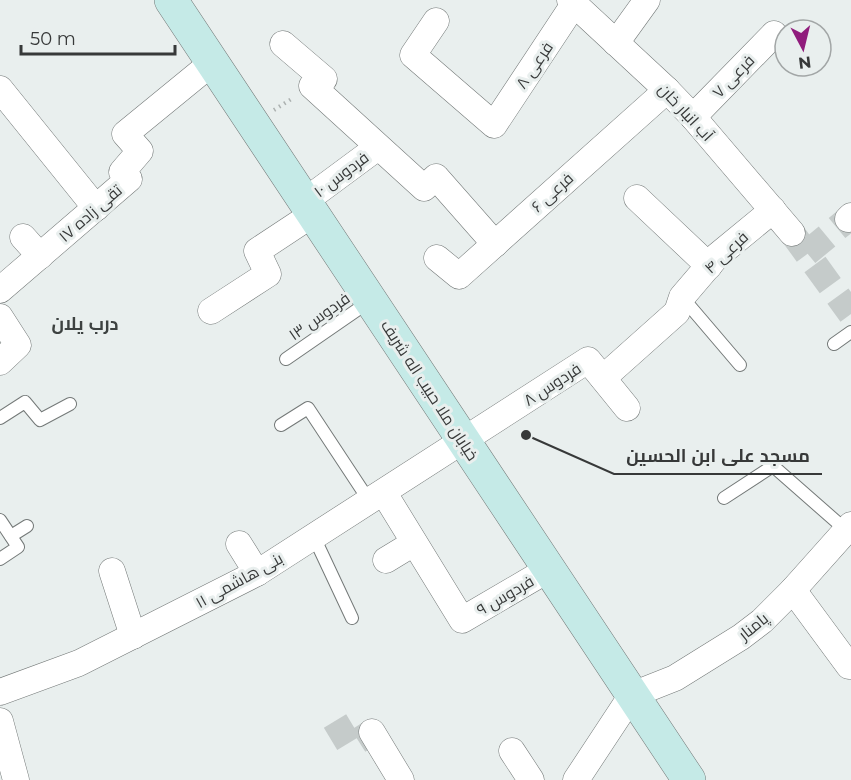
<svg xmlns="http://www.w3.org/2000/svg" width="851" height="780" font-family="Montserrat,Cairo,sans-serif">
  <rect width="100%" height="100%" fill="#e9efee"/>
  <g fill="none" stroke-linecap="round" stroke-linejoin="round">
    <!-- minor-tunnel -->
    <g stroke="#c5cbca" stroke-width="26" stroke-dasharray="26 13" stroke-linecap="butt">
      <path d="M792 233 851 314"/>
      <path d="M807 253 848 219"/>
      <path d="M335 721 350 746 372 732"/>
    </g>
    <defs>
      <g id="service">
        <path d="M682 297 740 365"/>
        <path d="M834 344 851 332"/>
        <path d="M286 359 370 301"/>
        <path d="M0 418 25 402 40 420 70 404"/>
        <path d="M281 425 308 408 370 502"/>
        <path d="M724 498 773 466 847 531"/>
        <path d="M0 520 18 547 0 559"/>
        <path d="M11 536 27 526"/>
        <path d="M314 537 352 618"/>
      </g>
      <g id="minor">
        <path d="M570 0 667 90 693 117 792 233"/>
        <path d="M436 21 413 55 494 125 574 4"/>
        <path d="M616 43 647 0"/>
        <path d="M283 44 324 79 312 86 424 188 436 177 495 244"/>
        <path d="M0 89 96 208"/>
        <path d="M693 117 774 34"/>
        <path d="M637 198 709 266"/>
        <path d="M305 201 378 147"/>
        <path d="M848 219 851 216"/>
        <path d="M23 237 40 256"/>
        <path d="M437 258 459 276 667 90"/>
        <path d="M0 290 129 179 122 172 140 151 125 134 213 62"/>
        <path d="M211 311 268 274 257 251 313 214"/>
        <path d="M0 317 18 345 0 362"/>
        <path d="M603 378 677 312 682 297 717 256 773 210"/>
        <path d="M384 493 462 620 549 569"/>
        <path d="M239 544 257 573"/>
        <path d="M386 560 414 543"/>
        <path d="M112 571 133 636"/>
        <path d="M793 590 849 666"/>
        <path d="M0 692 79 663 257 573 588 360 627 408"/>
        <path d="M0 721 16 780"/>
        <path d="M372 732 401 780"/>
        <path d="M512 751 531 780"/>
        <path d="M576 780 632 695 675 678 741 637 762 621 793 590 851 525"/>
      </g>
      <path id="secondary" d="M171 0 689 780"/>
    </defs>
    <!-- service casing -->
    <use href="#service" stroke="#747978" stroke-width="14"/>
    <!-- minor casing -->
    <use href="#minor" stroke="#747978" stroke-width="27"/>
    <!-- secondary casing -->
    <use href="#secondary" stroke="#747978" stroke-width="34"/>
    <!-- path -->
    <path stroke="#acb1b0" stroke-width="4" stroke-dasharray="1.5 4.5" stroke-linecap="butt" d="M274 110 293 98"/>
    <!-- service -->
    <use href="#service" stroke="#fff" stroke-width="12"/>
    <!-- minor -->
    <use href="#minor" stroke="#fff" stroke-width="26"/>
    <!-- secondary -->
    <use href="#secondary" stroke="#c5eae7" stroke-width="33"/>
  </g>
  <g text-anchor="middle" stroke-width="6" stroke-linejoin="round" paint-order="stroke">
    <!-- street labels -->
    <g font-size="16" fill="#373939" stroke="#e9efee">
      <text transform="translate(534 65) rotate(-56)" y="6">فرعی ۸</text>
      <text transform="translate(733 76) rotate(-46)" y="6">فرعی ۷</text>
      <text transform="translate(686 112) rotate(47)" y="6">آب انبار خان</text>
      <text transform="translate(341 174) rotate(-37)" y="6">فردوس ۱۰</text>
      <text transform="translate(552 192) rotate(-42)" y="6">فرعی ۶</text>
      <text transform="translate(90 213) rotate(-41)" y="6">تقی زاده ۱۷</text>
      <text transform="translate(726 252) rotate(-43)" y="6">فرعی ۴</text>
      <text transform="translate(319 316) rotate(-35)" y="6">فردوس ۱۳</text>
      <text transform="translate(552 384) rotate(-33)" y="6">فردوس ۸</text>
      <text transform="translate(430 390) rotate(57)" y="6">خیابان ملا حبیب اله شریف</text>
      <text transform="translate(239 580) rotate(-29)" y="6">بنی هاشمی ۱۱</text>
      <text transform="translate(505 595) rotate(-30)" y="6">فردوس ۹</text>
      <text transform="translate(753 626) rotate(-39)" y="6">پامنار</text>
    </g>
    <!-- neighbourhood labels -->
    <g font-size="18" font-weight="bold" fill="#3d4241" stroke="#e9efee">
      <text x="85" y="330">درب یلان</text>
    </g>
  </g>
  <!-- callouts -->
  <path fill="none" stroke="#373939" stroke-width="2" d="M526 435L614 474H822"/>
  <circle fill="#373939" stroke="#e9efee" stroke-width="2" cx="526" cy="435" r="6"/>
  <g font-size="18" text-anchor="middle" font-weight="bold" fill="#373939" stroke="#e9efee" stroke-width="6" stroke-linejoin="round" paint-order="stroke">
    <text x="718" y="462">مسجد علی ابن الحسین</text>
  </g>
  <!-- north arrow -->
  <g transform="translate(803 48) rotate(173)"><circle r="28" fill="#e9efee" stroke="#a2a6a6" stroke-width="1.5"/>
  <path d="M0-4.5L10 22L0 15L-10 22Z" fill="#901c7c"/>
  <text y="-9" font-size="16" font-weight="bold" text-anchor="middle" fill="#373939">N</text>
  </g>
  <!-- scale -->
  <path d="M21 45v9h154v-9" fill="none" stroke="#373939" stroke-width="3"/>
  <text x="30" y="45" font-size="18" fill="#373939" stroke="#e9efee" stroke-width="4.5" paint-order="stroke">50 m</text>
</svg>
